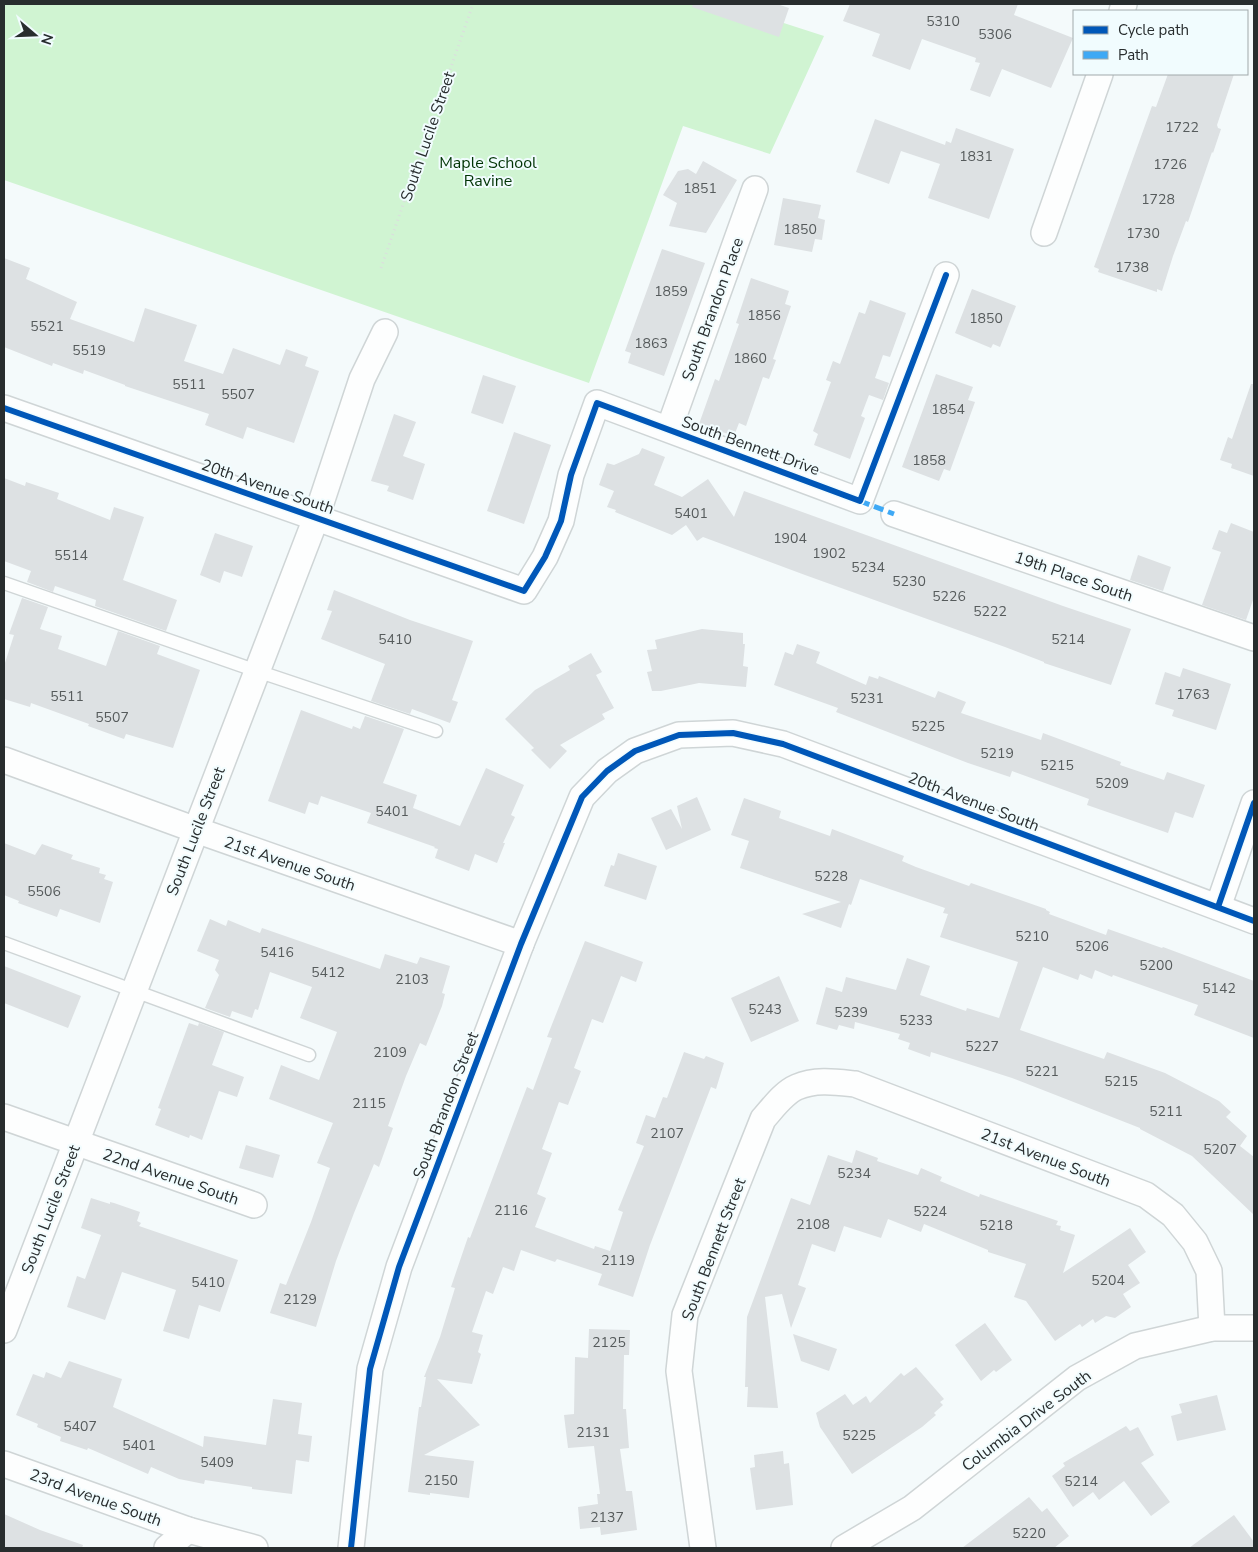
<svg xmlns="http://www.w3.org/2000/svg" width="1258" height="1552" font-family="'Nunito Sans',sans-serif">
  <rect width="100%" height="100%" fill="#f4fafb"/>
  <!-- green -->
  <path fill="#d0f4d2" d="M4 4H725L824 36 770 154 683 126 589 383 4 180Z"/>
  <!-- building -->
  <g fill="#dde1e3">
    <path d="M693 4H777L789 8 779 37 692 7Z"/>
    <path d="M850 4H1018L1014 15 1073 38 1051 88 1002 69 990 97 970 90 980 63 975 62 976 58 922 39 910 70 872 56 880 34 843 21Z"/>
    <path d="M1168 74H1234L1217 125 1218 128 1221 129 1213 153 1212 152 1188 222 1186 221 1173 256 1162 291 1157 289V292L1098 272 1099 269 1094 267 1152 106 1156 107Z"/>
    <path d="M875 119 945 145 946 141 951 143 956 128 1014 149 989 219 928 198 940 164 901 151 889 184 856 172Z"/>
    <path d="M703 161 737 180 706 233 669 226 677 203 663 195 678 171 688 169 696 174Z"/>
    <path d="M783 198 821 205 818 218 825 220 822 240 815 239 812 252 774 245Z"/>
    <path d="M662 249 705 263 664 376 628 363 631 353 625 351Z"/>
    <path d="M4 258 30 268 26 279 77 302 70 319 134 342 145 308 197 325 184 361 223 374 233 348 280 365 286 349 308 357 305 366 319 371 294 443 247 427 243 439 205 425 209 414 125 386V385L84 370 83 374 53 363 52 366 4 347Z"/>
    <path d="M751 278 789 291 785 304 791 306 773 359 776 360 769 379 763 377 746 426 739 423 734 436 699 424 715 379 719 381 739 324 736 323Z"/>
    <path d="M972 289 1016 306 1000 347 993 344 991 348 955 333Z"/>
    <path d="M870 300 906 313 890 357 883 355 875 378 889 383 883 400 869 395 861 416 865 418 850 459 814 445 818 434 813 431 831 382 826 380 833 361 840 364 859 312 865 314Z"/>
    <path d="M936 374 973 387 968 400 975 402 950 471 944 469 939 481 902 467Z"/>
    <path d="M483 375 516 386 503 424 471 413Z"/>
    <path d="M1251 384H1254V476L1231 468 1232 464 1220 460 1228 437 1232 439Z"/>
    <path d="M394 414 416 422 403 456 425 464 413 500 387 491 389 486 371 481Z"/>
    <path d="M514 432 551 445 524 524 487 511Z"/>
    <path d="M642 448 665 457 654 485 682 497 708 479 734 517 744 491 1063 606 1131 629 1111 685 1044 663V662L1005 647 805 575 703 537 697 541 686 525 672 535 615 512 616 510 607 507 614 491 599 485 607 463 614 465 639 454Z"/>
    <path d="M4 478 25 486 26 482 59 493 57 499 110 520 114 507 144 517 123 580 177 600 166 631 95 606 96 600 55 586 53 592 27 582 31 571 4 561Z"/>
    <path d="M1231 523 1254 532V597L1246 620 1202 605 1221 552 1212 549 1219 530 1227 533Z"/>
    <path d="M215 533 253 546 242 577 224 571 220 583 200 575Z"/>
    <path d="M1138 555 1171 567 1163 591 1130 580Z"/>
    <path d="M334 590 410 620 473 641 452 700 458 702 450 723 412 709 410 714 371 701 385 664 321 639 332 611 327 610Z"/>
    <path d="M22 598 48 607 40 629 62 636 58 649 106 666 118 631 160 646 157 654 200 670 173 748 126 734 124 739 88 726 89 724 31 703 30 707 4 699V666L14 635 9 634Z"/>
    <path d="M702 629 743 633V644H745L743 666 748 667 746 687 699 683 661 691H652L647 672 652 671 647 650 657 649 655 640Z"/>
    <path d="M797 644 820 652 816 663 866 685 869 676 878 679 879 676 935 698 938 691 966 702 961 713 1041 740 1043 733 1121 762 1120 765 1164 780 1167 772 1205 785 1193 818 1175 812 1168 833 1087 805 1089 799 1012 771 1010 777 968 763 836 712 838 708 774 685 785 652 793 655Z"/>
    <path d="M591 653 602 672 596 675 614 708 602 714 605 719 560 745 567 751 550 769 531 750 534 748 505 719 535 690 570 670 568 666Z"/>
    <path d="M1183 668 1231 684 1216 730 1172 716 1174 710 1155 704 1165 672 1180 677Z"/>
    <path d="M301 710 352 729 353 726 360 729 365 716 404 729 383 783 417 795 413 808 460 826 486 768 524 785 511 815 515 817 503 843H505L497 863 475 854 469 871 435 858 438 849 434 848 435 847 367 823 371 813 321 796 318 805 309 802 305 814 268 801Z"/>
    <path d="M697 797 711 830 666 850 651 818 671 809 682 829 677 806Z"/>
    <path d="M744 798 781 811 779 818 830 836 832 829 904 856 902 861 916 867 969 886 971 883 1046 909V910L1050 912 1049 914 1106 935 1108 929 1162 948 1163 947 1254 981V1038L1194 1015 1198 1005 1113 975 1112 977 1095 970 1092 979 1080 974 1078 980 1043 967 1020 1030 1104 1059 1107 1052 1165 1073 1219 1101 1231 1112 1226 1117 1247 1136 1240 1146 1254 1157V1215L1192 1156 1140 1129V1128L1012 1078 931 1052 930 1057 908 1049 910 1043 898 1039 900 1034 855 1022 854 1029 839 1025 837 1030 816 1024 826 987 842 992 846 977 896 990 907 958 930 966 920 995 966 1011 967 1008 999 1018 1018 962 940 937 948 914 943 913 945 908 860 879 851 905 849 904 841 928 802 914 841 902 740 868 749 841 731 835Z"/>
    <path d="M4 843 35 855 42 844 73 855 71 859 100 868 99 873 106 875 104 879 113 882 100 923 60 909 57 917 18 903 19 901 4 895Z"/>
    <path d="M618 853 657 866 646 900 604 886 611 865 614 866Z"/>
    <path d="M210 919 226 926 228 920 260 933 262 928 380 969 385 954 417 964 420 957 450 966 442 993 445 994 442 1006 426 1046 420 1043 406 1076 388 1126 393 1128 379 1167 374 1164 354 1213 336 1261 316 1327 270 1313 280 1283 286 1285 311 1222 330 1168 317 1163 333 1123 269 1099 281 1065 319 1080 337 1032 300 1018 312 987 270 972 258 1010 255 1009 252 1018 232 1011 230 1017 205 1008 219 975 215 970 219 960 197 951Z"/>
    <path d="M585 941 643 962 636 982 621 976 603 1023 592 1019 574 1068 581 1071 568 1105 559 1102 542 1149 552 1153 537 1194 546 1198 535 1227 594 1249 595 1246 610 1251 623 1212 618 1210 644 1146 636 1143 646 1115 655 1118 663 1097 667 1098 684 1052 704 1059 706 1056 724 1063 716 1089 711 1087 650 1245 633 1297 598 1285 602 1274 557 1259 555 1262 521 1250 514 1271 503 1267 493 1294 486 1291 472 1332 483 1335 478 1352 481 1354 472 1384 437 1379 480 1425 424 1455 474 1461 469 1498 430 1493V1495L408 1492 419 1407H421L426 1377H424L440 1337 455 1288 451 1287 468 1237 470 1238 527 1087 533 1090 552 1038 547 1037Z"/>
    <path d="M4 966 81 996 68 1028 4 1003Z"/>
    <path d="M779 976 799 1021 751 1042 731 998Z"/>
    <path d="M189 1023 198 1026 199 1023 224 1032 212 1065 244 1077 237 1097 219 1091 202 1140 190 1135 189 1138 155 1125 161 1109 158 1108Z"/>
    <path d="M246 1145 280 1155 273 1178 239 1168Z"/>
    <path d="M856 1150 878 1158 877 1161 918 1175 921 1168 942 1177 940 1181 979 1197 980 1194 1058 1221 1056 1225 1061 1226 1060 1230 1075 1235 1063 1273 1130 1228 1146 1252 1128 1265 1140 1283 1123 1294 1131 1307 1115 1318 1106 1316 1095 1323 1093 1319 1082 1327 1080 1324 1055 1341 1026 1301 1014 1297 1026 1264 988 1252V1250L924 1224 921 1232 888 1219 881 1238 844 1226 835 1252 812 1244 798 1285 806 1288 791 1328 782 1294 765 1297 778 1408 747 1407 748 1387H745L747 1317 791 1198 810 1205 828 1155 852 1163Z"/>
    <path d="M91 1198 110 1204V1202L114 1203 140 1212 137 1221 141 1223 139 1226 238 1260 220 1312 199 1305 189 1339 163 1331 176 1290 122 1272 105 1320 67 1307 77 1276 85 1279 101 1235 81 1228Z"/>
    <path d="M985 1323 1012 1360 996 1372 994 1370 981 1381 955 1345Z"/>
    <path d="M589 1329 630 1330 629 1355H624L623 1409H626L629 1448 620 1449 626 1491H632L637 1530 601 1535 600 1527 580 1529 578 1507 598 1504 597 1494H600L594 1446 568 1448 564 1415 574 1414 575 1357 588 1358Z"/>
    <path d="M793 1334 837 1349 829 1371 801 1361Z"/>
    <path d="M69 1361 122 1379 113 1407 203 1447 204 1436 266 1445 273 1399 302 1403 298 1434 312 1436 309 1462 296 1460 292 1494 252 1489V1487L205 1480 204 1484 179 1479 151 1467 148 1474 88 1448 87 1450 60 1441 61 1437 37 1427 38 1424 16 1415 33 1374 44 1378 46 1372 61 1378Z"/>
    <path d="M916 1367 944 1399 940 1402 943 1405 934 1413 936 1415 922 1427 852 1474 820 1427 816 1413 845 1394 853 1405 866 1396 870 1403 901 1373 904 1376Z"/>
    <path d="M1217 1395 1226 1430 1177 1441 1171 1416 1182 1413 1179 1404Z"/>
    <path d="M1126 1426 1130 1431 1138 1427 1154 1455 1141 1463 1170 1502 1151 1516 1124 1481 1099 1500 1093 1492 1073 1507 1052 1476 1065 1466 1063 1463Z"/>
    <path d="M783 1451 784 1464 789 1463 793 1505 756 1510 750 1468 755 1467 754 1455Z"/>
    <path d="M1029 1497 1042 1512 1047 1508 1069 1536 1054 1548H962Z"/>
    <path d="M4 1514 40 1530 83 1545 82 1548H4Z"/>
    <path d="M1234 1515 1254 1542V1548H1189Z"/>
  </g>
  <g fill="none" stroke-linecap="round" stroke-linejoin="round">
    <defs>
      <g id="service">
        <path d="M4 583 257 671 436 731"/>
        <path d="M4 943 309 1055"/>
      </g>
      <g id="minor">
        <path d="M1122 11 1124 4"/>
        <path d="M1044 233 1100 74"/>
        <path d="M4 408 524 591 545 557 561 521 571 475 597 403 860 501 946 275"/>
        <path d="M669 429 755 189"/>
        <path d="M894 514 1254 638"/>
        <path d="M4 760 196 830 521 944"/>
        <path d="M1218 907 1254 803"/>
        <path d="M4 1117 254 1205"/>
        <path d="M4 1330 316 518 362 379 385 332"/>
        <path d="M4 1464 188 1530 255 1548"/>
        <path d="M167 1548 188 1530"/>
        <path d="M351 1548 370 1369 399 1267 521 944 582 797 607 771 635 751 679 735 733 733 783 744 1254 921"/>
        <path d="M703 1548 679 1371 685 1315 763 1119C773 1108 783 1093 797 1087 815 1079 836 1082 855 1084L1146 1195 1173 1215 1195 1242 1209 1271 1212 1328"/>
        <path d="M844 1548 912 1508 1077 1378 1135 1346 1212 1328H1254"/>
      </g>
    </defs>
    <!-- service casing -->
    <use href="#service" stroke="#cfd5d6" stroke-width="15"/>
    <!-- minor casing -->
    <use href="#minor" stroke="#cfd5d6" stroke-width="28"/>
    <!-- path -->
    <path stroke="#dbddde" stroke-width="3" stroke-dasharray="1 4" stroke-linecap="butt" d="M381 268 473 4"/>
    <!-- service -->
    <use href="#service" stroke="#fdfefe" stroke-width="12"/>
    <!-- minor -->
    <use href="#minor" stroke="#fdfefe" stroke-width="25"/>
    <!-- quiet -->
    <path stroke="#3fa9f5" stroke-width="5" stroke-dasharray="10 5" stroke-linecap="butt" d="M860 501 894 514"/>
    <defs>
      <g id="cycleway">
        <path d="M4 408 524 591 545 557 561 521 571 475 597 403 860 501 946 275"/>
        <path d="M1218 907 1254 803"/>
        <path d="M351 1548 370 1369 399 1267 521 944 582 797 607 771 635 751 679 735 733 733 783 744 1254 921"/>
      </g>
    </defs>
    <!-- cycleway casing -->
    <use href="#cycleway" stroke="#f1fcfe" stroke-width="9"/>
    <!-- cycleway -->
    <use href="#cycleway" stroke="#0057b8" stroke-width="6"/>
  </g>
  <g text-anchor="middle" stroke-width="4" stroke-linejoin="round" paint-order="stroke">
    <!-- number labels -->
    <g font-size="14" fill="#565b5c">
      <text x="943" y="26">5310</text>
      <text x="995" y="39">5306</text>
      <text x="1182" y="132">1722</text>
      <text x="976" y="161">1831</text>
      <text x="1170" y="169">1726</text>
      <text x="700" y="193">1851</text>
      <text x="1158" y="204">1728</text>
      <text x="800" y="234">1850</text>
      <text x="1143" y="238">1730</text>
      <text x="1132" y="272">1738</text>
      <text x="671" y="296">1859</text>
      <text x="764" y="320">1856</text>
      <text x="986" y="323">1850</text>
      <text x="47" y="331">5521</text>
      <text x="651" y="348">1863</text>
      <text x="89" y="355">5519</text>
      <text x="750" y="363">1860</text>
      <text x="189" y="389">5511</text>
      <text x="238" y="399">5507</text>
      <text x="948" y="414">1854</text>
      <text x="929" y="465">1858</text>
      <text x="691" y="518">5401</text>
      <text x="790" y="543">1904</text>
      <text x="829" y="558">1902</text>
      <text x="71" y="560">5514</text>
      <text x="868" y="572">5234</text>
      <text x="909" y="586">5230</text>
      <text x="949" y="601">5226</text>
      <text x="990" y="616">5222</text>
      <text x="395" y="644">5410</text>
      <text x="1068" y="644">5214</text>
      <text x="1193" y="699">1763</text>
      <text x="67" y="701">5511</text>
      <text x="867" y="703">5231</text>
      <text x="112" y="722">5507</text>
      <text x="928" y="731">5225</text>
      <text x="997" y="758">5219</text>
      <text x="1057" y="770">5215</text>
      <text x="1112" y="788">5209</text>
      <text x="392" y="816">5401</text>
      <text x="831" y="881">5228</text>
      <text x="44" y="896">5506</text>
      <text x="1032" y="941">5210</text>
      <text x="1092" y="951">5206</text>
      <text x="277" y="957">5416</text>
      <text x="1156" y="970">5200</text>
      <text x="328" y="977">5412</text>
      <text x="412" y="984">2103</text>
      <text x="1219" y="993">5142</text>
      <text x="765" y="1014">5243</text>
      <text x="851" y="1017">5239</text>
      <text x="916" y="1025">5233</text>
      <text x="982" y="1051">5227</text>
      <text x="390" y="1057">2109</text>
      <text x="1042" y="1076">5221</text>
      <text x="1121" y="1086">5215</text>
      <text x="369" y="1108">2115</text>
      <text x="1166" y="1116">5211</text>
      <text x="667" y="1138">2107</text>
      <text x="1220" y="1154">5207</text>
      <text x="854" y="1178">5234</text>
      <text x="511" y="1215">2116</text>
      <text x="930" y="1216">5224</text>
      <text x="813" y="1229">2108</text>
      <text x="996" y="1230">5218</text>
      <text x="618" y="1265">2119</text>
      <text x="1108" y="1285">5204</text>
      <text x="208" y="1287">5410</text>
      <text x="300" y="1304">2129</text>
      <text x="609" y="1347">2125</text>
      <text x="80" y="1431">5407</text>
      <text x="593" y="1437">2131</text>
      <text x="859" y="1440">5225</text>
      <text x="139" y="1450">5401</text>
      <text x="217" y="1467">5409</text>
      <text x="441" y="1485">2150</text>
      <text x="1081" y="1486">5214</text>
      <text x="607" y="1522">2137</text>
      <text x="1029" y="1538">5220</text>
    </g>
    <!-- street labels -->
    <g font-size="16" fill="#282d2e" stroke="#f1fcfe">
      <text transform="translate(427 136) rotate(-71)" y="6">South Lucile Street</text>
      <text transform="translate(712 309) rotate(-70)" y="6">South Brandon Place</text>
      <text transform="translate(751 445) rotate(20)" y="6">South Bennett Drive</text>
      <text transform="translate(268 486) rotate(19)" y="6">20th Avenue South</text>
      <text transform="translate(1074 576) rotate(19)" y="6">19th Place South</text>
      <text transform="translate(974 801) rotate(21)" y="6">20th Avenue South</text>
      <text transform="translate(195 831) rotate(-69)" y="6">South Lucile Street</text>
      <text transform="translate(290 863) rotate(19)" y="6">21st Avenue South</text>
      <text transform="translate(445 1105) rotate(-69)" y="6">South Brandon Street</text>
      <text transform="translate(1046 1157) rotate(21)" y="6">21st Avenue South</text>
      <text transform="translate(171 1176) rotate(19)" y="6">22nd Avenue South</text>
      <text transform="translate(50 1209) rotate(-69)" y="6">South Lucile Street</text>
      <text transform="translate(713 1249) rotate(-69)" y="6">South Bennett Street</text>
      <text transform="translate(1026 1420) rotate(-37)" y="6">Columbia Drive South</text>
      <text transform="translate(96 1497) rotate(20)" y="6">23rd Avenue South</text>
    </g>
    <!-- park labels -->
    <g font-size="16" fill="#013404" stroke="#f1fcfe">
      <text x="488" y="168">Maple School<tspan x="488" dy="18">Ravine</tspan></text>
    </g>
  </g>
  <!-- border -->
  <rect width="1258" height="1552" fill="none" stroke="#282d2e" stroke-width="10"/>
  <!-- legend -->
  <rect x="1073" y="10" width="175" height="65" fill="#f1fcfe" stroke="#a1a9ab"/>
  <rect x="1083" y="26" width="25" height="8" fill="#0057b8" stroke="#a1a9ab"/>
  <text x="1118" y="35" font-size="15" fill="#282d2e">Cycle path</text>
  <rect x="1083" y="51" width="25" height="8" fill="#3fa9f5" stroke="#a1a9ab"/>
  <text x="1118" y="60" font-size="15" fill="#282d2e">Path</text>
  <!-- north arrow -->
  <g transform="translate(35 35) rotate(109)" stroke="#f1fcfe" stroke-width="4" paint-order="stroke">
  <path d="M0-4L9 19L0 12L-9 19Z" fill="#282d2e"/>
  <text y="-8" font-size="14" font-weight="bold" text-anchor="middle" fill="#282d2e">N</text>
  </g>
</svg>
